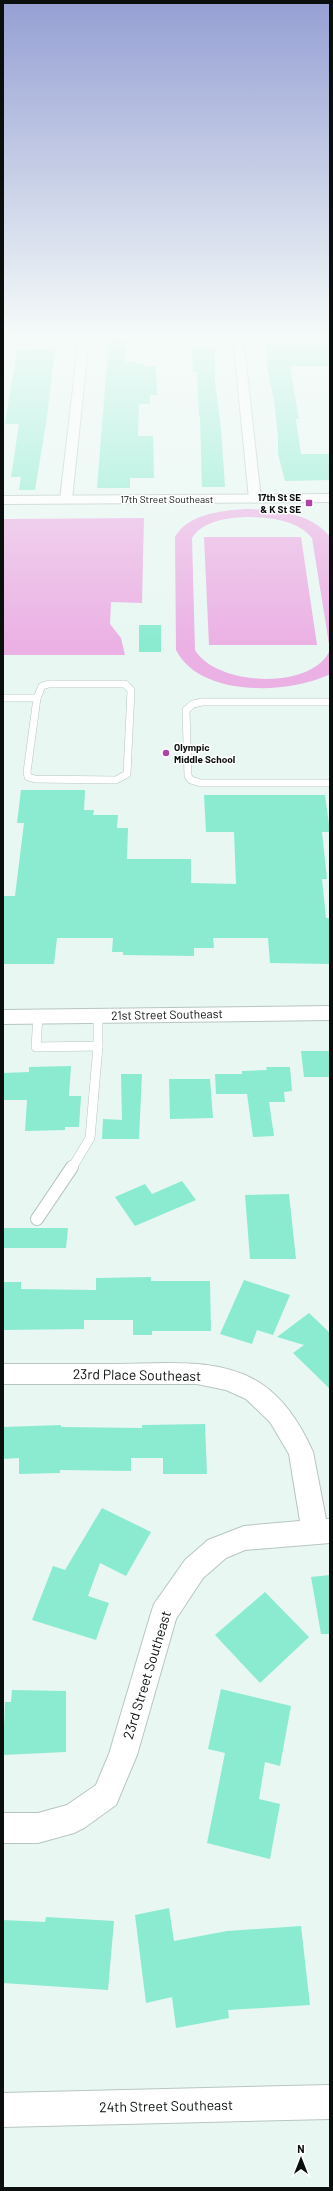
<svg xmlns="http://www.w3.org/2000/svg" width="333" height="2191" font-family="Barlow,sans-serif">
  <rect width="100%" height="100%" fill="#e8f7f2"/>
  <!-- green -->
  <g fill="#ebb1e4" fill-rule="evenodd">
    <path d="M244 509C273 509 311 512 330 537V674L326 676C285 694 200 697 176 650L175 537C188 514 220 511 244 509ZM245 517C268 517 297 519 312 538L330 650C312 691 216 686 195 650L192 538C203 521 226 518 245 517Z"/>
    <path d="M144 518 142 603 111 602 110 624 121 638 125 655H3V519Z"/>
    <path d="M204 537H301L317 645H209Z"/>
  </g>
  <!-- building -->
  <g fill="#8aebd0">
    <path d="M109 337H126V362H137V364H144V366H156L157 395H150V404H139L138 436H153L154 478H130V488H97Z"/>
    <path d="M266 344H330V366H290L299 419H296L301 454H330V480L285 481 278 454V437L274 400 267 367Z"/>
    <path d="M192 348H215V382L221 428 225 487H202L200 417H199L197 372H193Z"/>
    <path d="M55 349 47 417 35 490H19L21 477H11L19 424H5L17 350Z"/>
    <rect x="139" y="625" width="22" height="27"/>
    <path d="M21 790H85L84 810H94L93 815H118L117 828H128L127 859H191V883L236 884 234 832H206L204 795H325L330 832H322L327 879H322L326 918H330V964L270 963 268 938H213L214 948H194V956L123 955V952H112L113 938H57L54 964H3V896H15L24 823H17Z"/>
    <path d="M301 1051H330V1077H304Z"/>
    <path d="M71 1066 69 1096H81L79 1127H65V1130L25 1131 27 1100H3V1073L29 1072V1067Z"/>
    <path d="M266 1067H290L292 1091 284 1092 285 1102H269L274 1136 253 1137 247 1094H216L215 1074H242V1071L267 1070Z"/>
    <path d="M121 1074H142L139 1139H102L103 1119 122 1120Z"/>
    <path d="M169 1079H210L213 1118 170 1119Z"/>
    <path d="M182 1181 196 1200 135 1226 115 1197 145 1184 152 1194Z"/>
    <path d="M289 1194 296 1259H250L245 1195Z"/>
    <path d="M3 1228H68L66 1248H3Z"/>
    <path d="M151 1277V1281H210L211 1331H152V1335H133V1320H84V1329L3 1330V1282H21V1289L96 1290V1278Z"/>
    <path d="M244 1280 290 1295 273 1335 257 1330 252 1344 220 1334Z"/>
    <path d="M309 1313 330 1333V1389L293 1353 304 1345 277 1337Z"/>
    <path d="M205 1424 207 1474H163V1458H131V1471L60 1470V1473L19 1474V1458L3 1459V1427L61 1425V1427L142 1428V1425Z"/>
    <path d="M102 1508 151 1532 126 1576 100 1563 88 1596 109 1603 96 1640 32 1620 53 1566 65 1570Z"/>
    <path d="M330 1575V1634H321L311 1577Z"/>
    <path d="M265 1592 309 1637 260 1683 215 1635Z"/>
    <path d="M221 1689 291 1706 280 1766 265 1762 259 1799 280 1804 270 1859 207 1843 225 1753 208 1749Z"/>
    <path d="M12 1690 66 1691V1752L3 1755 5 1702H11Z"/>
    <path d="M169 1908 174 1941 227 1931 301 1926 310 2005 228 2010 229 2018 176 2028 172 1997 146 2003 135 1915Z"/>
    <path d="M46 1917 114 1921 108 1990 3 1983V1920L45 1922Z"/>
  </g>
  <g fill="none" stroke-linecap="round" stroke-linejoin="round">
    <defs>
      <g id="lane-far2">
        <path d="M49 684H125L131 690 127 774 116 780 35 779 28 777 27 772 37 698 42 686Z"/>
        <path d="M3 698H37"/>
        <path d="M330 702H202L193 704 186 710 188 776 191 780 200 783H330"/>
      </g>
      <g id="lane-far1">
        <path d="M38 1016 36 1047 98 1046V1016"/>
        <path d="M72 1168 90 1138 98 1046"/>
      </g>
      <path id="lane" d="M37 1219 72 1167"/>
      <g id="street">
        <path d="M79 337H89L72 499 66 503 60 499Z"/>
        <path d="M233 337H243L261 499 255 503 249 499Z"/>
        <path d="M3 1364C40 1364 78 1364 115 1364 162 1364 222 1356 263 1385 286 1401 302 1427 313 1452L326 1519H330V1543L245 1550 226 1558 203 1578 176 1619 137 1755 116 1805 84 1828 74 1833 38 1843H3V1813H38L67 1805 96 1785 109 1754 151 1613 154 1604 185 1560 208 1540 244 1526 300 1521 289 1454 270 1422 246 1399 226 1390 197 1384H3Z"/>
        <path d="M330 2085V2119L3 2127V2093Z"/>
      </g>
      <g id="secondary">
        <path d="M330 494V502L3 504V496Z"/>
        <path d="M330 1006V1020L3 1024V1010Z"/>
      </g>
    </defs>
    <!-- lane-far2 casing -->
    <use href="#lane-far2" stroke="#b7c6c1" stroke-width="8"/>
    <!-- lane-far1 casing -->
    <use href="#lane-far1" stroke="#b7c6c1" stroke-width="10"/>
    <!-- lane casing -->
    <use href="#lane" stroke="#b7c6c1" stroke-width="14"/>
    <!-- street casing -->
    <use href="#street" stroke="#b7c6c1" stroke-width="2"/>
    <!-- secondary casing -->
    <use href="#secondary" stroke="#b7c6c1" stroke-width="2"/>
    <!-- lane-far2 -->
    <use href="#lane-far2" stroke="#fff" stroke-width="7"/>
    <!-- lane-far1 -->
    <use href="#lane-far1" stroke="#fff" stroke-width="9"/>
    <!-- lane -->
    <use href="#lane" stroke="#fff" stroke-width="12"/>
    <!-- street -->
    <use href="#street" fill="#fff" fill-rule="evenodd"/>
    <!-- secondary -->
    <use href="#secondary" fill="#fff" fill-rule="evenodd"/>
  </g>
  <!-- sky -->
  <linearGradient id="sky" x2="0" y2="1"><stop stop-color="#959fd3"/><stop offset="0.52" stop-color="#f5fbf9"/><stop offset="1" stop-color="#f5fbf9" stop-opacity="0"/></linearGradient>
  <rect width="333" height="644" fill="url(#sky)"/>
  <!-- markers -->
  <g fill="#ae45a6" stroke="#fff" stroke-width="1.5">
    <rect x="305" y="499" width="8" height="8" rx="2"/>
    <circle cx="166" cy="753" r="4"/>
  </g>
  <g text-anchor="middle" stroke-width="3" stroke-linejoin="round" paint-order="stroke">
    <!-- far-poi labels -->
    <g font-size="10" font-weight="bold" fill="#0a0f0d" stroke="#fff" text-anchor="end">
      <text x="301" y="501">17th St SE<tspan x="301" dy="12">&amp; K St SE</tspan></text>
      <text x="174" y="751" text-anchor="start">Olympic<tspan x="174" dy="12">Middle School</tspan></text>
    </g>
    <!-- far-street labels -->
    <g font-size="10" fill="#0a0f0d" stroke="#fff">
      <text x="167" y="503">17th Street Southeast</text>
    </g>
    <!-- street labels -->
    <g font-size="12" fill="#0a0f0d" stroke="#fff">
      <text transform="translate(167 1015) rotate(-1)" y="4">21st Street Southeast</text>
    </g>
    <!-- near-street labels -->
    <g font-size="14" fill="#0a0f0d" stroke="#fff">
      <text transform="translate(137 1375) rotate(1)" y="5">23rd Place Southeast</text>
      <text transform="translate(147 1675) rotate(-73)" y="5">23rd Street Southeast</text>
      <text transform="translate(166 2106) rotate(-1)" y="5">24th Street Southeast</text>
    </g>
  </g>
  <!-- border -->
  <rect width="333" height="2191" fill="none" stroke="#0a0f0d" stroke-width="8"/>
  <!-- north arrow -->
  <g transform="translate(301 2159)" stroke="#ffffff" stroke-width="3" paint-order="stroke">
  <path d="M0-3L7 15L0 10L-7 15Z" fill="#0a0f0d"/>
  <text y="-6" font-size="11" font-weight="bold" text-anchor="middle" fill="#0a0f0d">N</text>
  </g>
</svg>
